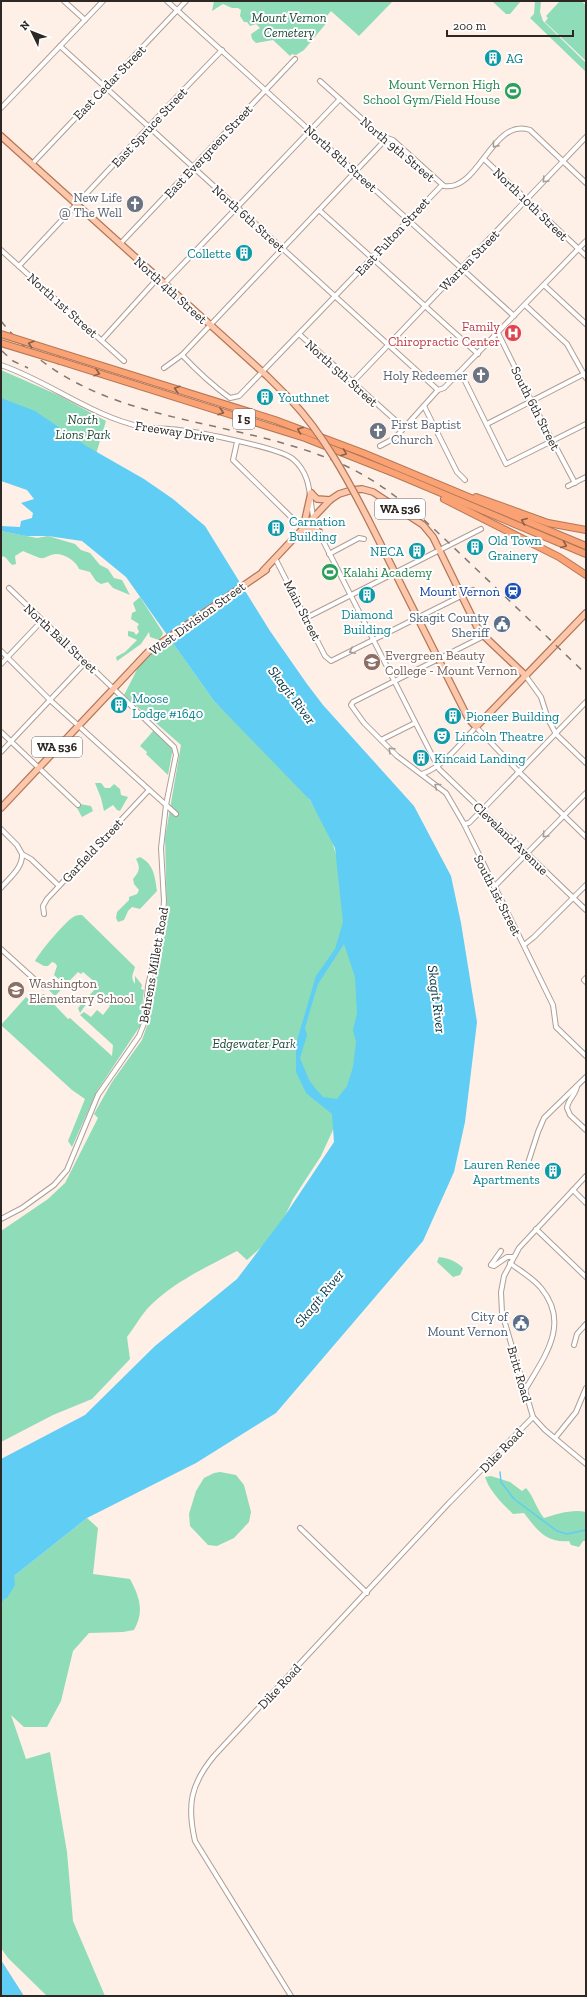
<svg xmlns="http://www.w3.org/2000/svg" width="587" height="1997" font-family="'Zilla Slab',serif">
  <rect width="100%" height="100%" fill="#feefe7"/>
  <!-- green -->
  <g fill="#8fdcb8">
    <path d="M214 1H393L359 36 331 11 325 18 328 21 304 50 296 55 292 54 290 56 273 40 256 43 252 39 251 34 260 28 256 24 250 26 247 22H244L240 16 241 10 238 8H232L223 4 212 11Z"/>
    <path d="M492 1H521L510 14H506Z"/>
    <path d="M535 1H541L540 12 543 21 586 63V72L530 18 534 14Z"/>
    <path d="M560 1H581L586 5V61L545 22 548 18 546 16Z"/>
    <path d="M1 370 58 395 106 421 96 454 1 402Z"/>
    <path d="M1 531 37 538 48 536 75 544 81 550 90 553 100 565 108 569 114 578 122 580 130 595 113 588 108 582 101 584 96 581 90 572 79 569C76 561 65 554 56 554 50 554 46 559 40 558 34 556 28 553 23 551L15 556 16 564 12 565 5 557 1 556Z"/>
    <path d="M140 597 162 631 163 634 159 640 150 637 149 632 141 644 117 661 116 657 125 652 137 640 128 636V631L134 632 136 635 139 632 137 627 139 624 131 619 132 613 136 611 133 603Z"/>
    <path d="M168 636 214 701 299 784 311 802 331 837 355 923 359 1073 321 1156 293 1199 284 1218 269 1240 247 1260 237 1251C207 1267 171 1283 147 1309 140 1317 134 1328 127 1337L130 1359 92 1399 53 1415 1 1442V1231L48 1199 65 1183 98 1118 94 1114 112 1082 142 1040 148 1023 153 989 152 982H154L167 916 165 838 181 745 124 695 144 656Z"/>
    <path d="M154 730 173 748 168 775 146 754 147 752 140 746Z"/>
    <path d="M95 783H101L105 788H110L114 784 120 789 121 795 128 797 120 811 117 810 113 805 104 811 101 798Z"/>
    <path d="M80 804 91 806 93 811 82 817 77 808Z"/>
    <path d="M140 857C154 864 155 877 157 891L140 909 132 907 128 911 124 920 118 922 116 918 117 912 129 900V897L137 894 139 890 134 884 133 879C139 872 141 868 136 859Z"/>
    <path d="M82 915 135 967C133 974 130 977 135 984V976L142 985 141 989 144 990 140 1026 97 1091 72 1147 68 1141 85 1099 72 1090 1 1025 26 997 36 1006 40 999 37 996 44 994 68 1019 70 1018 112 1056 113 1045 80 1015 84 1012 91 1017 97 1010 103 1015 110 1006 96 994 91 1000 92 1003 89 1000 80 1013 78 1008 96 988 94 986 96 983 83 972 81 974 78 972 55 996 49 990 53 988 54 989 62 982 54 975 57 966 55 963 52 962 48 966H44L35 961C39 953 67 919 75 916 77 915 79 915 82 915Z"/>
    <path d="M439 1257C448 1258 456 1261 463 1268L460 1275 453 1277 437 1262Z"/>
    <path d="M220 1472 236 1475 244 1485 251 1512 249 1522 234 1538 217 1546 208 1545 190 1526 189 1514 196 1491 204 1478 214 1473Z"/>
    <path d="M491 1476 510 1482 522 1491 526 1488C534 1497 536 1508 544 1518 558 1514 572 1509 586 1512V1541H583L579 1547 571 1545 569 1541C546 1543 537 1530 524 1513L513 1514C502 1503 490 1492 485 1477Z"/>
    <path d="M87 1518 98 1528 93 1574 130 1579C139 1596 145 1611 134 1630L123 1632 89 1633 73 1651 61 1701 47 1727H24L11 1715 26 1759 50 1752 67 1852 73 1921 105 1996H47L8 1958 1 1948V1604L14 1576Z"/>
  </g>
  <!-- water -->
  <g fill="#5fcdf4" fill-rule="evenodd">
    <path d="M1 398 35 411 88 447 144 479 173 499 205 526 270 631 307 684 323 705 414 806 451 876 461 923 477 1022 465 1122 454 1172 423 1241 276 1413 196 1463 87 1518 14 1576 15 1585 7 1598 4 1599 1 1604V1459L85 1415 155 1346 237 1279 284 1217 334 1142 332 1114 306 1093 296 1072V1044L316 976 335 949 343 922 335 848 310 800 214 701 126 577 82 541 48 536H26L1 531V526L20 527 21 521 32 518 33 513 21 503 34 499 27 490 1 481ZM344 944 355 977 357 1013 353 1030 356 1042 353 1067 347 1086 337 1099 323 1097 315 1088 309 1080 300 1058 307 1035 305 1028 314 997 318 984Z"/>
    <path d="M1 1960 24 1996H1Z"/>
  </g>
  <!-- pier -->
  <path fill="#feefe7" d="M242 582 245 587 169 641 166 636Z"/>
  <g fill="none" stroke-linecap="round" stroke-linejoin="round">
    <!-- stream -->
    <path stroke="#5fcdf4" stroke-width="1.5" d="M500 1472 501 1482 514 1499 557 1531 567 1534 586 1530"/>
    <defs>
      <g id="minor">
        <path d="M64 1 85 20"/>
        <path d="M167 1 514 316"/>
        <path d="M60 46 438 390"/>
        <path d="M320 81 381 136 393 140 444 186C479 192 492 117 530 130L586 183"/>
        <path d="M1 108 103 1"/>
        <path d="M484 159 586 256"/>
        <path d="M32 164 186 1"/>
        <path d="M319 210 478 354"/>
        <path d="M120 244 295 59"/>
        <path d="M1 250 124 361"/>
        <path d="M19 266 170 104 222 50"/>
        <path d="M164 284 340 99"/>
        <path d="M544 285 586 324"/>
        <path d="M525 305 567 344 586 378"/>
        <path d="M498 333 532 402 575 483"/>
        <path d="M299 334 404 428"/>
        <path d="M102 340 158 278"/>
        <path d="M182 355C197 371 212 385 230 398L239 396 442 185"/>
        <path d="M1 365C50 382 91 416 142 427 154 429 167 428 179 430 198 432 281 448 293 459 314 477 308 501 315 525L439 769 586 910"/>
        <path d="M164 368 182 355 387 138"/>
        <path d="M458 373 464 379 506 464 586 424"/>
        <path d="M352 383 586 137"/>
        <path d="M424 406 457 472 465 480"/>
        <path d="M487 424 586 373"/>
        <path d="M237 442 233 460 295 521"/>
        <path d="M380 446 395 438 438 390 444 388 586 241"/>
        <path d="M568 486 586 477"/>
        <path d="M329 554 359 538 364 539"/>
        <path d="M276 560 325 656 331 661 473 590"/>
        <path d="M306 618 481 529"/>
        <path d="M484 636 353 702 351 705 364 723 397 756 446 793 464 824 553 1005 556 1027 586 1056"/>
        <path d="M1 651 50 700 176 814"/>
        <path d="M1 664 37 626"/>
        <path d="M525 675 541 697 548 719 556 734 586 763"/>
        <path d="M1 732 78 805"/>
        <path d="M381 740 415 723"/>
        <path d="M1 752 82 666"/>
        <path d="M422 774C443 767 461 743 476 727L519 772 586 837"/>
        <path d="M464 824 469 823 484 808 586 702"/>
        <path d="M1 829 17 845 22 854 31 859 59 886"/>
        <path d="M494 887 586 793"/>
        <path d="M1 888C9 878 23 868 22 854"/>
        <path d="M44 914 43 906 47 899 149 790"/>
        <path d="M524 945 534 937 586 885"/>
        <path d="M1 949 43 987"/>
        <path d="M586 978 584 980 586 982"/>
        <path d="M577 1086C576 1095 568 1099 567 1108L570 1115 586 1130"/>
        <path d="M527 1166 538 1132 544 1118 586 1077"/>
        <path d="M586 1176 519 1248 504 1276 501 1292 502 1313 533 1417 545 1430 586 1464"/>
        <path d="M573 1190 586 1203"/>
        <path d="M1 1219 22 1208 54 1185 67 1170 98 1095 139 1036 145 1021 148 986 162 924 164 901 161 848 166 805 176 755 174 747 9 588"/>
        <path d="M536 1229 586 1277"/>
        <path d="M510 1263C520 1271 533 1278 541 1288 571 1324 544 1357 525 1390"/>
        <path d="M491 1265 494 1266 507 1257H513"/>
        <path d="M491 1265 501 1251"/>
        <path d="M574 1345 577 1334 586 1324"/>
        <path d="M555 1438 576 1412 586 1388"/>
        <path d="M300 1528 367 1593"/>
        <path d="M291 1996 195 1841C187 1806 190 1785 214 1756L449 1503 533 1417"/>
      </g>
      <g id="major">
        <path d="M1 136 267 376 291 400"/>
        <path d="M311 493 317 499 330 500"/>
        <path d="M368 519 468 718 476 727 586 613"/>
        <path d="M303 529 311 493"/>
        <path d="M303 529 319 532"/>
        <path d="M263 571 330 500 339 494 352 490 362 489 373 492 423 525 433 537 477 627 484 636 525 675"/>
        <path d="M1 808 148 652 266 570"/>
      </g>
      <g id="highway">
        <path d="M61 353 275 420 363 453 586 546"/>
        <path d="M60 361 305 438 396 474 586 554"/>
        <path d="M476 497 548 523 586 530"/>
        <path d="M444 499 559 557 586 575"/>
      </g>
    </defs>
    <!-- minor casing -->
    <use href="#minor" stroke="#af9e94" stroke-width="6"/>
    <!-- major casing -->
    <use href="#major" stroke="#b37757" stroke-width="8"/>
    <!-- highway casing -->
    <use href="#highway" stroke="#b37757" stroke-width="8"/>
    <!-- minor -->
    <use href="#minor" stroke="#fff" stroke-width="4"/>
    <!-- major -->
    <use href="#major" stroke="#fcc7ab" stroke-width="5.5"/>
    <!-- highway -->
    <use href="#highway" stroke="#faa273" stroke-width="6"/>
    <!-- rail -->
    <g stroke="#827872" stroke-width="1.5" stroke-dasharray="7 7" stroke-linecap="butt">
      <path d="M1 321C88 431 233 412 348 467 396 490 433 528 472 565 510 601 548 638 586 674"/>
      <path d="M2 351 13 361 28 368"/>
    </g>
    <defs>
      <path id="major-bridge" d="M291 400C323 434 347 478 368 519"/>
      <g id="highway-bridge">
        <path d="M1 334 61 353"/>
        <path d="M1 343 60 361"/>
      </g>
    </defs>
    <!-- major-bridge casing -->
    <use href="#major-bridge" stroke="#b37757" stroke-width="8" stroke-linecap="butt"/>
    <!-- highway-bridge casing -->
    <use href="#highway-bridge" stroke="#b37757" stroke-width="8" stroke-linecap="butt"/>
    <!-- major-bridge -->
    <use href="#major-bridge" stroke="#fcc7ab" stroke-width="5.5"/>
    <!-- highway-bridge -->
    <use href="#highway-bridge" stroke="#faa273" stroke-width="6"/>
  </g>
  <!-- one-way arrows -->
  <defs><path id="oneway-chevron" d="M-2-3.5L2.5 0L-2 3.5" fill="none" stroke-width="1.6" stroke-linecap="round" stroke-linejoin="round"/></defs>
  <g stroke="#a19e9c">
    <use href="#oneway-chevron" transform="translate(495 145) rotate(129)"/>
    <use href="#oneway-chevron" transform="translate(545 180) rotate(134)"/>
    <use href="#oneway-chevron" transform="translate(352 651) rotate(153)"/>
    <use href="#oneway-chevron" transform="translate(391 750) rotate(-136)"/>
    <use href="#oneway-chevron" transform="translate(437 786) rotate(-141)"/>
    <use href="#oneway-chevron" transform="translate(545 835) rotate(134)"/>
  </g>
  <g stroke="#8a5f48">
    <use href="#oneway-chevron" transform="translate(31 344) rotate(-163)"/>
    <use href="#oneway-chevron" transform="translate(97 373) rotate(17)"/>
    <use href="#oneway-chevron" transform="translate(177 389) rotate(-163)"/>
    <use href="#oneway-chevron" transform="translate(221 412) rotate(17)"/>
    <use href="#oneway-chevron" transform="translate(300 430) rotate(-159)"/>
    <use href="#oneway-chevron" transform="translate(344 453) rotate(22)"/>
    <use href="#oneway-chevron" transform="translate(524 521) rotate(-158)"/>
    <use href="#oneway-chevron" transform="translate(564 545) rotate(23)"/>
  </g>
  <!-- icons -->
  <defs>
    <symbol id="building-disc" viewBox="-11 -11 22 22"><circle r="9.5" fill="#0f9aa8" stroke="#fff"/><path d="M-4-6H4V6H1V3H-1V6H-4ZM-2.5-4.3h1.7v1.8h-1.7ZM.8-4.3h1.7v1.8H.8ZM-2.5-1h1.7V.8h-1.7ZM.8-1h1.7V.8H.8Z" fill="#fff"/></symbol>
    <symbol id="stadium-disc" viewBox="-11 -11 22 22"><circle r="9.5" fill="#2e9e5b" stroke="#fff"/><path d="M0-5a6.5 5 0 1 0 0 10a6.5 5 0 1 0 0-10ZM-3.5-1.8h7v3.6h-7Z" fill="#fff"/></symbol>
    <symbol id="church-disc" viewBox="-11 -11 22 22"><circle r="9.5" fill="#6b7280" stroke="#fff"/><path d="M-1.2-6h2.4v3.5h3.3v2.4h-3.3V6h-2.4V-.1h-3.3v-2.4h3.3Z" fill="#fff"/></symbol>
    <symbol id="hospital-disc" viewBox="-11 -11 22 22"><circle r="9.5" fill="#e0444e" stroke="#fff"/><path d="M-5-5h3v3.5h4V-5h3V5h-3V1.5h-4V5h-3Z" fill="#fff"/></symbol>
    <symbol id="station-disc" viewBox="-11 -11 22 22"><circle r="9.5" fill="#1a4fb4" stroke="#fff"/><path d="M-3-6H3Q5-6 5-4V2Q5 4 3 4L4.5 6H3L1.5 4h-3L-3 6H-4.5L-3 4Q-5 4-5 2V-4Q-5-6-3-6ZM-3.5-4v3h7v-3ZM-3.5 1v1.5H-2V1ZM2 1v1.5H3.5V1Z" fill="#fff"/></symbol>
    <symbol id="civic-disc" viewBox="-11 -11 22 22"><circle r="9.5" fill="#5c6f8a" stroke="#fff"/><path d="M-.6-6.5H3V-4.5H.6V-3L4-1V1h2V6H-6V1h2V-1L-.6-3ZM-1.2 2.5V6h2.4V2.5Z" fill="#fff"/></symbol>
    <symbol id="university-disc" viewBox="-11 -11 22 22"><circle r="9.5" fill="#8d6e63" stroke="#fff"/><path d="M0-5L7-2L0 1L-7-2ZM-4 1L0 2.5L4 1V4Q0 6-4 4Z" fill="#fff"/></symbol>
    <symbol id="theatre-disc" viewBox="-11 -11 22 22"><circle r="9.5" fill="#0f9aa8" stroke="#fff"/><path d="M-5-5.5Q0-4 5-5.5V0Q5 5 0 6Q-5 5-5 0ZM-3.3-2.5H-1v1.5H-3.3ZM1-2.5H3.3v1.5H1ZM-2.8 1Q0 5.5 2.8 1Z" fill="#fff"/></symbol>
    <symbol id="school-disc" viewBox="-11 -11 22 22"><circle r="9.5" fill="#8d6e63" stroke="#fff"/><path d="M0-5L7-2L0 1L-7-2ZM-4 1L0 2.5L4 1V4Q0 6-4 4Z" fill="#fff"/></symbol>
  </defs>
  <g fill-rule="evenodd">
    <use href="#building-disc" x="483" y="48" width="20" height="20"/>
    <use href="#stadium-disc" x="503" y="81" width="20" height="20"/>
    <use href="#church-disc" x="125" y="194" width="20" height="20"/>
    <use href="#building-disc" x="234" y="243" width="20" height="20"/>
    <use href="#hospital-disc" x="503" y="323" width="20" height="20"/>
    <use href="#church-disc" x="471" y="365" width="20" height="20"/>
    <use href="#building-disc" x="255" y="387" width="20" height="20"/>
    <use href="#church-disc" x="368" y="421" width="20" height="20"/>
    <use href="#building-disc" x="266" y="518" width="20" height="20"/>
    <use href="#building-disc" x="465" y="537" width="20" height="20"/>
    <use href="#building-disc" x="407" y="541" width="20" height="20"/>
    <use href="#stadium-disc" x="320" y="562" width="20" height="20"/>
    <use href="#station-disc" x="503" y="581" width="20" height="20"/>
    <use href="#building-disc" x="357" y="585" width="20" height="20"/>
    <use href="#civic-disc" x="492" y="614" width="20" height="20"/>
    <use href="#university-disc" x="362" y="652" width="20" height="20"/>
    <use href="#building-disc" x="109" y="695" width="20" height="20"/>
    <use href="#building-disc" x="443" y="706" width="20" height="20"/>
    <use href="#theatre-disc" x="432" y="726" width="20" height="20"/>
    <use href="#building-disc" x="411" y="748" width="20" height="20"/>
    <use href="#school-disc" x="6" y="980" width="20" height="20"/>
    <use href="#building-disc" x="543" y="1161" width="20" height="20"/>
    <use href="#civic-disc" x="511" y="1313" width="20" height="20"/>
  </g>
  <g text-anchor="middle" stroke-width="4" stroke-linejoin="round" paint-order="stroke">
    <!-- shield labels -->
    <g fill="#fff" stroke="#6d6866" stroke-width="1">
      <rect x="233" y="409" width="22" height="20" rx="3"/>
      <rect x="375" y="499" width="50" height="20" rx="3"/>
      <rect x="32" y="737" width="50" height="20" rx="3"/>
    </g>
    <g font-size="12" font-weight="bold" fill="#2e2824">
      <text x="244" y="423">I 5</text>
      <text x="400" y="513">WA 536</text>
      <text x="57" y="751">WA 536</text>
    </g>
    <!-- park labels -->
    <g font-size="13" font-style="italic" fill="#1e4836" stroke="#fff">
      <text x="289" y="22">Mount Vernon<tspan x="289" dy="15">Cemetery</tspan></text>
      <text x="83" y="424">North<tspan x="83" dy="15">Lions Park</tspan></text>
      <text x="254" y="1048">Edgewater Park</text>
    </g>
    <!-- culture labels -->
    <g font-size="13" fill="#0d838f" stroke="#fff" text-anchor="start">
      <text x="506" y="63">AG</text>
      <text x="231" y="258" text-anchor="end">Collette</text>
      <text x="278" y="402">Youthnet</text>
      <text x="289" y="526">Carnation<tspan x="289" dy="15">Building</tspan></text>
      <text x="488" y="545">Old Town<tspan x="488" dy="15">Grainery</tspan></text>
      <text x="404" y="556" text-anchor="end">NECA</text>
      <text x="367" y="619" text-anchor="middle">Diamond<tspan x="367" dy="15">Building</tspan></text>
      <text x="132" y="703">Moose<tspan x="132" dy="15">Lodge #1640</tspan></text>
      <text x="466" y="721">Pioneer Building</text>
      <text x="455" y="741">Lincoln Theatre</text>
      <text x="434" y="763">Kincaid Landing</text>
      <text x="540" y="1169" text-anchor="end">Lauren Renee<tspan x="540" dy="15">Apartments</tspan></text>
    </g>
    <!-- street labels -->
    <g font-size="13" fill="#2e2824" stroke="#fff">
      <text transform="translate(109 82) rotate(-46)" y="5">East Cedar Street</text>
      <text transform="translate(149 127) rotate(-47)" y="5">East Spruce Street</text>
      <text transform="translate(398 149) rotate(40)" y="5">North 9th Street</text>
      <text transform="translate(208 151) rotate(-47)" y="5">East Evergreen Street</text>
      <text transform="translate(341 158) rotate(42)" y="5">North 8th Street</text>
      <text transform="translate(531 204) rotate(44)" y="5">North 10th Street</text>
      <text transform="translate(249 218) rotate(42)" y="5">North 6th Street</text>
      <text transform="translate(392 236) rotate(-47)" y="5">East Fulton Street</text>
      <text transform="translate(469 260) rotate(-46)" y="5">Warren Street</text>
      <text transform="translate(171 290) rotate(42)" y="5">North 4th Street</text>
      <text transform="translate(63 305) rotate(42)" y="5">North 1st Street</text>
      <text transform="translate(342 373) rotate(42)" y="5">North 5th Street</text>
      <text transform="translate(536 408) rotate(63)" y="5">South 6th Street</text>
      <text transform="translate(175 431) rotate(9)" y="5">Freeway Drive</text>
      <text transform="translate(303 610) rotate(63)" y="5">Main Street</text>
      <text transform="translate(197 618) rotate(-36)" y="5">West Division Street</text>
      <text transform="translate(61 638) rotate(43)" y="5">North Ball Street</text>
      <text transform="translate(511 838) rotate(44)" y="5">Cleveland Avenue</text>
      <text transform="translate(92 850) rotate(-47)" y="5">Garfield Street</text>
      <text transform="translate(498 895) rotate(63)" y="5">South 1st Street</text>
      <text transform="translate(153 965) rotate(-80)" y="5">Behrens Millett Road</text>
      <text transform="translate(520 1374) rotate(74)" y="5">Britt Road</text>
      <text transform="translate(501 1450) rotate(-46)" y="5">Dike Road</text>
      <text transform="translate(279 1686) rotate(-47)" y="5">Dike Road</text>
    </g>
    <!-- leisure labels -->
    <g font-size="13" fill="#27864d" stroke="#fff" text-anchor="end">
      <text x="500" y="89">Mount Vernon High<tspan x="500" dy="15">School Gym/Field House</tspan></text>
      <text x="343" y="577" text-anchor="start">Kalahi Academy</text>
    </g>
    <!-- worship labels -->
    <g font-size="13" fill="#5b616d" stroke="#fff" text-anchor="end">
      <text x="122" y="202">New Life<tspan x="122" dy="15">@ The Well</tspan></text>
      <text x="468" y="380">Holy Redeemer</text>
      <text x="391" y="429" text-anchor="start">First Baptist<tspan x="391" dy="15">Church</tspan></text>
    </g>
    <!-- health labels -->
    <g font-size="13" fill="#be3a42" stroke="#fff" text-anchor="end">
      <text x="500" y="331">Family<tspan x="500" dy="15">Chiropractic Center</tspan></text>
    </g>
    <!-- transit labels -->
    <g font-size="13" fill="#164399" stroke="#fff" text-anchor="end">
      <text x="500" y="596">Mount Vernon</text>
    </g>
    <!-- service labels -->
    <g font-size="13" fill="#4e5e75" stroke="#fff" text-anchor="end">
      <text x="489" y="622">Skagit County<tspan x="489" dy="15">Sheriff</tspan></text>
      <text x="508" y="1321">City of<tspan x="508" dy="15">Mount Vernon</tspan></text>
    </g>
    <!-- education labels -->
    <g font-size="13" fill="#785e54" stroke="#fff" text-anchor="start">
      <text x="385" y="660">Evergreen Beauty<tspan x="385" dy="15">College - Mount Vernon</tspan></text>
      <text x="29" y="988">Washington<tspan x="29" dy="15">Elementary School</tspan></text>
    </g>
    <!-- water labels -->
    <g font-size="14" font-style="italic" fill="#003343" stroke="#fff">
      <text transform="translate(292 695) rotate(53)" y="5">Skagit River</text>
      <text transform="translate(437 999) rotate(83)" y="5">Skagit River</text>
      <text transform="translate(319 1298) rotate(-51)" y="5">Skagit River</text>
    </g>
  </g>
  <!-- border -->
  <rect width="587" height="1997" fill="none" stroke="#2e2824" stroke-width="4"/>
  <!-- north arrow -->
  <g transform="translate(32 32) rotate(313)" stroke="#ffffff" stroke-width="3" paint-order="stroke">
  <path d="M0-3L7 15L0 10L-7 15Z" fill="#2e2824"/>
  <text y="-6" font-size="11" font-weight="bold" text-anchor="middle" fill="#2e2824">N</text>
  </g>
  <!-- scale -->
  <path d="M447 30v6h126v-6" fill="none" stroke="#2e2824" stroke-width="2"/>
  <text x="453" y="30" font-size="12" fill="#2e2824" stroke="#ffffff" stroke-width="3" paint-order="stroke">200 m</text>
</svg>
